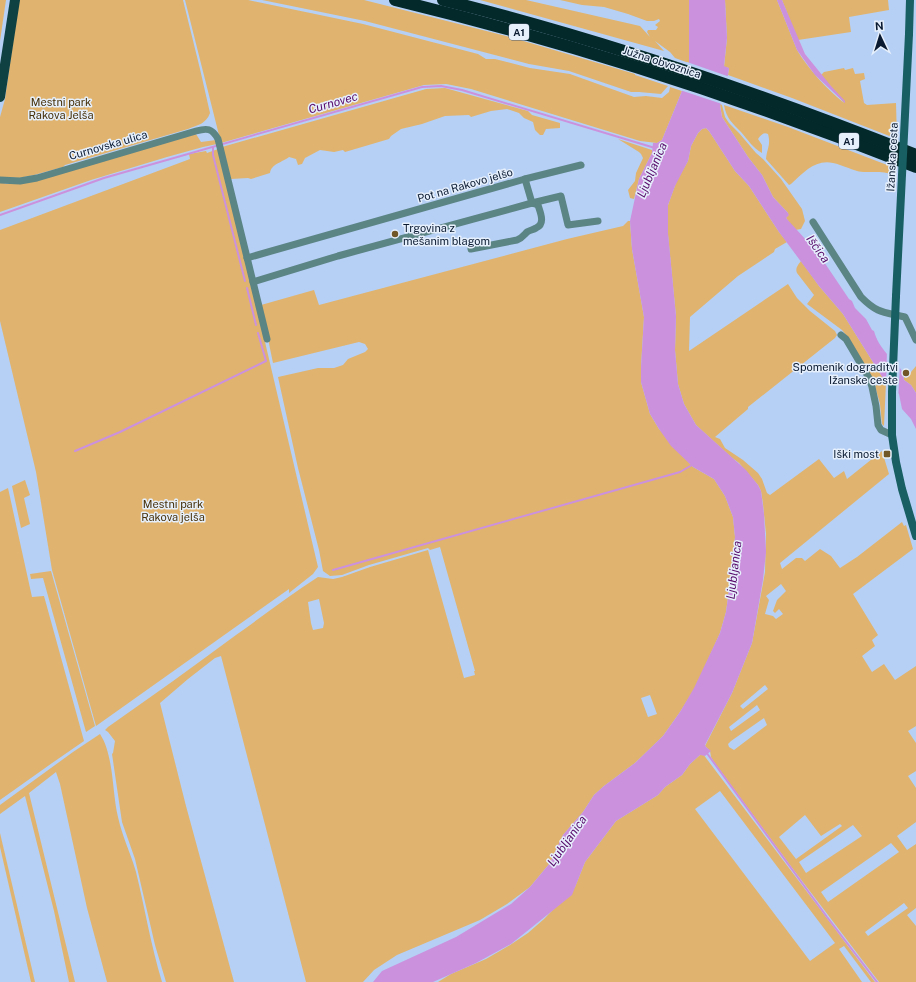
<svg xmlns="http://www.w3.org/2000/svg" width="916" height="982" font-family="'Public Sans',sans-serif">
  <rect width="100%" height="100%" fill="#b6d0f5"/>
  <!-- green -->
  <g fill="#e0b46e" fill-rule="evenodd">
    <path d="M0 0H6L0 41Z"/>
    <path d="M19 0H183L200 69 210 113C206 124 198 125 188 129L65 165 63 167 34 175 19 178 0 177V117L5 99Z"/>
    <path d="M185 0H248L363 24 478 54 486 59H495L530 68 570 74 634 97 646 96 662 98 669 92 670 87 682 91 662 140 657 143 640 141 471 89 446 84 424 85 221 143Z"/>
    <path d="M262 0H364L510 37 635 74V75L668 86 661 94 639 92H631L569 71 529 64 365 21Z"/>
    <path d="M480 0H526L640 26 650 37 647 32 648 30H656L658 27 655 25 660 21 659 19 654 21H647L628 14 604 7 582 5 560 0H689V63L675 58 670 52 655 41 664 51Z"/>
    <path d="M725 0H777L797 50C809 70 826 88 844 103L821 75 824 72 844 68 845 70 853 68 855 74 864 73 865 79 860 81 864 103 867 105 896 103 897 139 792 98 728 75 729 68 724 67 727 38Z"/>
    <path d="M782 0H888L889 10 849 17 851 32 798 40Z"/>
    <path d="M445 88 528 111 532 115 560 123V128L546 129 543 135H540L535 130 533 122 524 118 519 113 507 109 491 111 471 117 469 115 445 116 422 124 401 129 391 136 389 139 345 152 343 150 334 152 320 150 305 158 302 164 298 165 296 159 289 157C283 162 271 164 270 173L251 179 248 178 231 179 222 147 426 89Z"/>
    <path d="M720 104 722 105 725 117 729 123 739 133 756 153 763 159 781 179 802 209 805 221 801 229 795 230 786 218 788 213 773 197 762 175 748 157 722 117Z"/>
    <path d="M724 105 788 127 895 168V175C883 171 876 172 864 172 856 172 847 167 840 165 818 156 806 170 791 184L789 185 766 159C767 149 771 144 768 134 763 132 761 135 758 139L762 145V153C753 148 748 140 741 132 733 124 726 118 724 105Z"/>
    <path d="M706 128 709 131 735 171 749 186 779 232 787 242 775 249 774 252 738 276 690 317 689 351 788 284 797 298 810 311 835 331 837 335 835 338 748 407V409L715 437 720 439 725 448 743 460 758 473 762 479 767 493 770 495 819 459 834 478 844 471 847 479 882 451 889 474 780 563 782 569 796 558H802L805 561 820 549 831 556 840 568 857 557 902 522 904 526 906 525 913 549 853 594 878 635 872 640 875 646 862 656 872 672 884 664 895 680 916 666V726L908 731 916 743V771L908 776 916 788V822L897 836 907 850 916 844V908L907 915 916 926V982H879L793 869 714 762 711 757 710 751 705 746 732 693 752 643 765 572 766 534 763 504 761 491 758 485 739 463 731 457 696 425 684 404 678 384 675 350 676 316 668 235V205L677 180 688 161 691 146 698 133 702 129ZM781 584 786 591 777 600 773 611 775 613 779 609 783 614 776 619 773 616 765 614 769 600 766 596ZM765 685 768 689 743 709 740 706ZM757 705 760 710 731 731 729 727ZM764 718 767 725 734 750 729 747 728 744 731 741ZM805 815 821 836 840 824 842 826 796 859 779 837ZM853 825 862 836 806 873 799 862ZM891 843 899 852 828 902 821 892ZM904 903 908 908 868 936 865 932Z"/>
    <path d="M196 134 201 142 216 140 217 144 203 147 167 157 91 180 0 212V182L7 184 20 183Z"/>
    <path d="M618 139 652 150V153L639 179 634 199 630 198 628 190 635 181 636 173 643 158 641 154 639 152Z"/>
    <path d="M218 149 245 257 318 567 313 574 289 593V589L96 726 52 570 36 472 0 321V230L190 159 189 154 206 151 207 153Z"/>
    <path d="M628 221H630L632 249 644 317 641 367V382L650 414 659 429 693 467 714 479 725 496 733 517 735 537 731 575 726 612 720 633 695 688 680 712 663 736 635 763 604 786 594 795 583 812 563 835 550 863 530 887 507 904 480 920 397 955 374 970 363 982H306L221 656 215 658 188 679 160 703 186 806 234 982H166L155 945 135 859 122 822 112 754 113 753 115 741 108 732 105 730 108 727C151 697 194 666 236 635 263 616 290 595 318 577L333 579 342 577 370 567 428 550 464 678 475 675 474 671H475L440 547 430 550 428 548 369 565 342 575 330 576 323 571 319 550 298 468 278 377 318 368H334L343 365 348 359 365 352 368 349 365 344 359 342 273 363 261 305 314 290 319 305 567 239 623 226ZM319 599 324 623 323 628 313 630 311 623 308 602ZM650 695 657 714 648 717 641 698Z"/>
    <path d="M801 261 819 286 843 314 886 383 884 426 882 424 880 404 875 386 879 384 876 379 873 380 847 336 842 330 807 304 814 295 797 273C795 268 798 265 801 261Z"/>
    <path d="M916 366V393L911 385 904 380V376L906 378Z"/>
    <path d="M25 480 30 495 24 498 30 524 21 528 12 486Z"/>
    <path d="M8 488 32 597 44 596 84 741C56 760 28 780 0 800V492Z"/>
    <path d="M51 571 95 726 86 732 43 578 31 579 30 574Z"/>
    <path d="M100 734C114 755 112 793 118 817 122 836 131 854 136 872 145 909 151 946 162 982H107L87 908 60 784 56 772 29 793 75 982H69L54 911 25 796 0 814V805L73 752Z"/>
    <path d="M703 754 875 982H871L844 946 839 949 862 982H438L451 974 486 959 510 945 528 933 544 919 575 887 585 862 616 821 658 795 665 787 682 775 690 764 700 755ZM720 791 835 943 810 961 695 809Z"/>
    <path d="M0 833 35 982H31L0 847Z"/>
  </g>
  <!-- water -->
  <g fill="#cb91dd">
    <path d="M689 0H725L727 38 724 66 729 68 728 75 720 106 722 117 748 157 762 175 773 197 788 213 789 215 786 218 818 253 849 299 852 301 855 308 866 319 872 330 874 331C876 339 881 347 887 354 894 361 904 369 904 380L911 385 916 393V429L911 419 902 409 899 394 886 383 843 314 819 286 779 232 749 186 735 171 709 131 706 128 702 129 698 133 691 146 688 161 675 186 668 205V233L676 316 675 350 678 384 684 404 696 425 746 470 758 485 761 491 764 514 766 552 763 580 752 643 732 693 705 745 706 747 711 751 705 756 700 755 690 764 682 775 665 787 658 795 616 821 585 862 572 895 511 944 476 963 433 982H373L382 971 456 937 511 904 530 887 550 863 563 835 583 812 594 795 604 786 635 763 663 736 680 712 694 688 720 633 726 612 731 575 735 537 733 517 725 496 714 479 693 467 671 446 659 429 650 414 641 382V367L644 317 632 249 630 221 639 179 652 153 653 143H657L662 140 682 91 689 63Z"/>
    <path d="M777 0H782L805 54 831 86 845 101V103L815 75 797 50Z"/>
  </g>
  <!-- pier -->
  <g fill="#b6d0f5">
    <path d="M687 62 730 77 722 104 680 90Z"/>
    <path d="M887 351 896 359 900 365 898 400 897 395 886 385Z"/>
  </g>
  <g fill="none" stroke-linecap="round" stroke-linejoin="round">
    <!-- stream -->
    <g stroke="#cb91dd" stroke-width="2">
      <path d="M213 147V155L245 281"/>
      <path d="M0 215 104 178 422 87 441 86 462 90 655 148"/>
      <path d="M247 288 256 325"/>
      <path d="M75 451 120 432 266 361 258 333"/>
      <path d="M333 570 680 472 692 465"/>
      <path d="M706 752 827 917 877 982"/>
    </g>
    <!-- street -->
    <g stroke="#5b8485" stroke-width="7">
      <path d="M525 179 581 165"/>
      <path d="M0 180 20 181 37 178 196 131C207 128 212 128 218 139L267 339"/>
      <path d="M532 203 561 196 568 225 598 221"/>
      <path d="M813 222 861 297C878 314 884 312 905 317L916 340"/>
      <path d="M471 249 517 240C522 238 524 235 527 232 530 230 533 230 536 228 546 224 540 212 538 205L532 203"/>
      <path d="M247 258 525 179 532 203 338 256 253 282"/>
      <path d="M841 335 846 339 869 378 872 387 876 406 878 425 881 430 892 435"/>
    </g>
    <!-- secondary -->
    <g stroke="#175f62" stroke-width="8">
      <path d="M909 34 910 0"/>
      <path d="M896 296 892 392V435L896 462 902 489 916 536"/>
    </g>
    <!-- primary -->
    <path stroke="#0f4143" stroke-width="10" d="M0 97 15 0"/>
    <!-- highway -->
    <g stroke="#04292a" stroke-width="12">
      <path d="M395 0C572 43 746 99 916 167"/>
      <path d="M443 0C604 40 762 94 916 155"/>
    </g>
    <!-- secondary-bridge -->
    <path stroke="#175f62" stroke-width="8" d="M896 296 909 34"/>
  </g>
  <!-- markers -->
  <g fill="#715628" stroke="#e6effc" stroke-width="1.5">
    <circle cx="395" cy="234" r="4"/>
    <circle cx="906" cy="373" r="4"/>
    <rect x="883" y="450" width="8" height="8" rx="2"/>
  </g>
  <g text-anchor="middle" stroke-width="3" stroke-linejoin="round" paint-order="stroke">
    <!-- shield labels -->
    <g fill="#e6effc" stroke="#4c5a6e" stroke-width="1">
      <rect x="509" y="24" width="20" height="16" rx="3"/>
      <rect x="839" y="133" width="20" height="16" rx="3"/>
    </g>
    <g font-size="10" font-weight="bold" fill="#0a1a31">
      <text x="519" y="36">A1</text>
      <text x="849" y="145">A1</text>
    </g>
    <!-- street labels -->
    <g font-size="11" fill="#0a1a31" stroke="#e6effc">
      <text transform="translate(662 62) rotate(18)" y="4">Južna obvoznica</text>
      <text transform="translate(108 145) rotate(-16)" y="4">Curnovska ulica</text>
      <text transform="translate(892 157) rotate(-87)" y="4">Ižanska cesta</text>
      <text transform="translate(465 185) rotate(-16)" y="4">Pot na Rakovo jelšo</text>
    </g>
    <!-- park labels -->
    <g font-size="11" fill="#463008" stroke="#e6effc">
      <text x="61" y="106">Mestni park<tspan x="61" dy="13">Rakova Jelša</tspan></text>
      <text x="173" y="508">Mestni park<tspan x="173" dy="13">Rakova jelša</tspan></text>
    </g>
    <!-- poi labels -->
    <g font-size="11" fill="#0a1a31" stroke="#e6effc" text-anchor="end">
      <text x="403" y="232" text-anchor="start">Trgovina z<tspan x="403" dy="13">mešanim blagom</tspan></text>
      <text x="898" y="371">Spomenik dograditvi<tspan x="898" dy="13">Ižanske ceste</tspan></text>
      <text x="879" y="458">Iški most</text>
    </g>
    <!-- water labels -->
    <g font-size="12" font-style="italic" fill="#570b6a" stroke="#e6effc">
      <text transform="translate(333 103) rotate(-16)" y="4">Curnovec</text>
      <text transform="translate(652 170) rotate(-67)" y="4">Ljubljanica</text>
      <text transform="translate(818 249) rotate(54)" y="4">Iščica</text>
      <text transform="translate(734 570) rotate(-83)" y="4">Ljubljanica</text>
      <text transform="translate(567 841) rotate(-55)" y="4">Ljubljanica</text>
    </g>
  </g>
  <!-- north arrow -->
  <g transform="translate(880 36) rotate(356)" stroke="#e6effc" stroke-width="3" paint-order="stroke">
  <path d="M0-3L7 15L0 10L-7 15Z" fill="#0a1a31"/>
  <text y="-6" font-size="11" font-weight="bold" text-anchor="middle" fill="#0a1a31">N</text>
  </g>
</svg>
